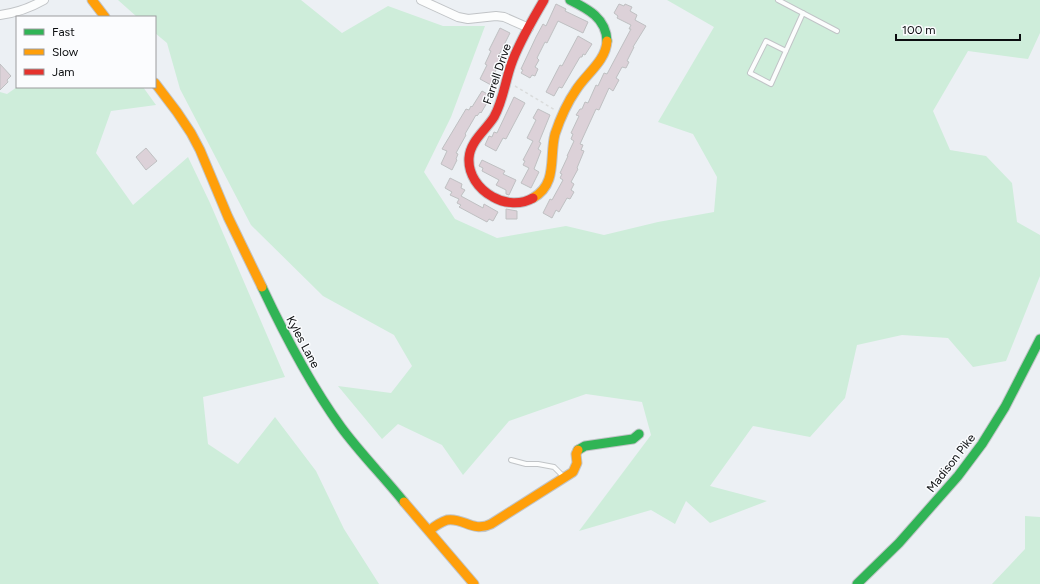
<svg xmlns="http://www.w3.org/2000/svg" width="1040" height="584" font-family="Figtree,sans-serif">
  <rect width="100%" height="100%" fill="#ecf0f4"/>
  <!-- green -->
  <g fill="#ceedda">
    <path d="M118 0H301L342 33 388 6 443 26H485L451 117 424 172 455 219 497 238 566 226 604 235 658 222 714 212 717 177 693 134 658 122 714 27 667 0H1040V33L1028 59 968 51 933 111 950 150 986 156 1012 183 1017 222 1040 235V276L1006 361 973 367 948 338 902 335 857 345 845 398 810 437 753 426 710 486 767 501 710 523 686 501 675 524 651 510 579 531 651 435 642 402 586 394 509 421 463 475 442 445 398 424 382 439 338 386 391 393 412 366 394 335 323 296 251 225 180 89 167 43 155 33V17H137Z"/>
    <path d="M17 87H143L156 105 111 111 96 153 133 205 188 157 210 203 285 377 203 397 208 444 238 464 275 417 316 471 344 529 379 584H0V92L7 94Z"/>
    <path d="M1025 516 1040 517V584H992L1025 549Z"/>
  </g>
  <!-- building -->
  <g fill="#dcd1d8" stroke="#bfc0c2">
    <path d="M556 4 566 9 565 11 588 22 583 33 558 21 547 43 545 42 537 58 539 60 535 67 538 69 535 76 532 75 530 78 521 73 523 70 521 69 536 37 543 24 546 26Z"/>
    <path d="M619 4 624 6 625 4 632 7 630 11 637 15 635 20 646 26 633 47H634L627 61 629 62 626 68 622 67 616 78 619 80 613 91 609 88 599 110 596 109 580 144 583 145 581 150 584 151 577 168 578 169 571 182 574 184 571 190 574 192 570 199 567 198 559 212 556 210 552 218 543 213 550 199 552 200 563 180 560 178 562 174 560 173 568 156H567L574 141 571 139 573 134 571 133 579 116 576 115 580 109H582L585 102 588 103 596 85 598 86 604 73 607 74 631 29H629L631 25 617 18 618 16 614 13Z"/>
    <path d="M500 28 510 33 499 55 501 56 495 69 496 70 494 74 496 75 491 85 480 79 487 65 485 64 491 51 489 50Z"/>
    <path d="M578 36 592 44 585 55 583 54 582 57H580L562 88 559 87 554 96 546 92 560 65 562 66Z"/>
    <path d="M0 64 11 76 7 80 8 82 0 90Z"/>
    <path d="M482 91 491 96 481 113 480 112 477 116 476 115 465 134 466 135 456 153 458 154 456 159 457 160 452 170 441 164 447 151 442 149 466 109 469 110 471 106 472 107Z"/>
    <path d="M514 97 525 103 506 139 503 138 496 151 485 145 489 136 492 137 494 132 497 133Z"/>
    <path d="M538 109 550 115 539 142 541 143 538 149 541 151 534 169 539 172 531 188 521 183 529 168 523 165 525 161 523 160 533 141 527 138 536 120 533 118Z"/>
    <path d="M146 148 157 161 146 170 136 157Z"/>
    <path d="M482 160 505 171 503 174 516 180 509 195 506 194V190L496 185 499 180 482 171 483 168 479 166Z"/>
    <path d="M450 178 462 184 461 188 465 190 461 196 483 208 484 204 498 212 493 221 489 219 487 222 459 207 461 205 457 203 459 199 450 195 452 192 445 188Z"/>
    <path d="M506 209 517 211V219H506Z"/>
  </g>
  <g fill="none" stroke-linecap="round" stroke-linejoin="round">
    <defs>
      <g id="lane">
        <path d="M778 0 837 31"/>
        <path d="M786 51 766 41 750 73 771 84 803 13"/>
        <path d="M511 460 526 464H538L554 467 564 477"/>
      </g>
      <g id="street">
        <path d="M421 0 458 17 468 19 496 16 504 17 529 28"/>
        <path d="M0 15C16 13 30 8 44 0"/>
      </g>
      <g id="fast">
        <path d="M570 0C588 9 606 18 607 41"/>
        <path d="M262 287C285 336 310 384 341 427 360 453 384 477 404 502"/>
        <path d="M578 450 585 446 633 439 639 434"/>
        <path d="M857 584 899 543 958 476 982 444 1005 407 1040 339"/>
      </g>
      <g id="slow">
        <path d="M92 0 105 17"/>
        <path d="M155 83 177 112 191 133 200 150 228 217 262 287"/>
        <path d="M533 198C558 184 549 157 555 134 560 119 567 103 576 90 586 74 606 61 607 41"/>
        <path d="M404 502 474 584"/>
        <path d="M430 530C435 526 441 522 447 520 463 517 473 533 491 524L573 472 577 463 576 454 578 450"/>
      </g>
      <path id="jam" d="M533 198C521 205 505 204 493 197 478 189 468 174 469 158 470 141 486 130 494 117 503 101 505 82 511 65 519 42 532 21 544 0"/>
    </defs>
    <!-- lane casing -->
    <use href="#lane" stroke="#c1c4c7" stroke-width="6"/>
    <!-- street casing -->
    <use href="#street" stroke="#c1c4c7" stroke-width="10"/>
    <!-- fast casing -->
    <use href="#fast" stroke="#c1c4c7" stroke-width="11"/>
    <!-- slow casing -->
    <use href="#slow" stroke="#c1c4c7" stroke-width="11"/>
    <!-- jam casing -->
    <use href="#jam" stroke="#c1c4c7" stroke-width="11"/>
    <!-- path -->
    <path stroke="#dadcdc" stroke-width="1.5" stroke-dasharray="3 3" stroke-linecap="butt" d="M515 86 555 110"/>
    <!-- lane -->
    <use href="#lane" stroke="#fcfdfd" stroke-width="4"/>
    <!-- street -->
    <use href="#street" stroke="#fcfdfd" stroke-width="8"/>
    <!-- fast -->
    <use href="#fast" stroke="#30b455" stroke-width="9"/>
    <!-- slow -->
    <use href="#slow" stroke="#ff9f0a" stroke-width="9"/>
    <!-- jam -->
    <use href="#jam" stroke="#e5322d" stroke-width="9"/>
  </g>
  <g text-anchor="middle" stroke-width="3" stroke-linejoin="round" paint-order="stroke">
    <!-- street labels -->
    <g font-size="12" fill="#0b0d0f" stroke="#fbfcfe">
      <text transform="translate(497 74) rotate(-71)" y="4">Farrell Drive</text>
      <text transform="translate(303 342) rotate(62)" y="4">Kyles Lane</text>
      <text transform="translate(951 463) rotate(-52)" y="4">Madison Pike</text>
    </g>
  </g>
  <!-- legend -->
  <rect x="16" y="16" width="140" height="72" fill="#fbfcfe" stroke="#9b9c9e"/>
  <rect x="24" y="29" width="20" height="6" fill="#30b455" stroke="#9b9c9e"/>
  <text x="52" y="36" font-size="12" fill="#0b0d0f">Fast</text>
  <rect x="24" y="49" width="20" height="6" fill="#ff9f0a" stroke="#9b9c9e"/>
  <text x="52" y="56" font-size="12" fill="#0b0d0f">Slow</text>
  <rect x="24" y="69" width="20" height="6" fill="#e5322d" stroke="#9b9c9e"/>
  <text x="52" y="76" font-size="12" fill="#0b0d0f">Jam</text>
  <!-- scale -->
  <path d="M896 34v6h124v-6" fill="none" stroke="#0b0d0f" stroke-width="2"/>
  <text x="902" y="34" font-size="12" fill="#0b0d0f" stroke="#fbfcfe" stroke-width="3" paint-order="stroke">100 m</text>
</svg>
